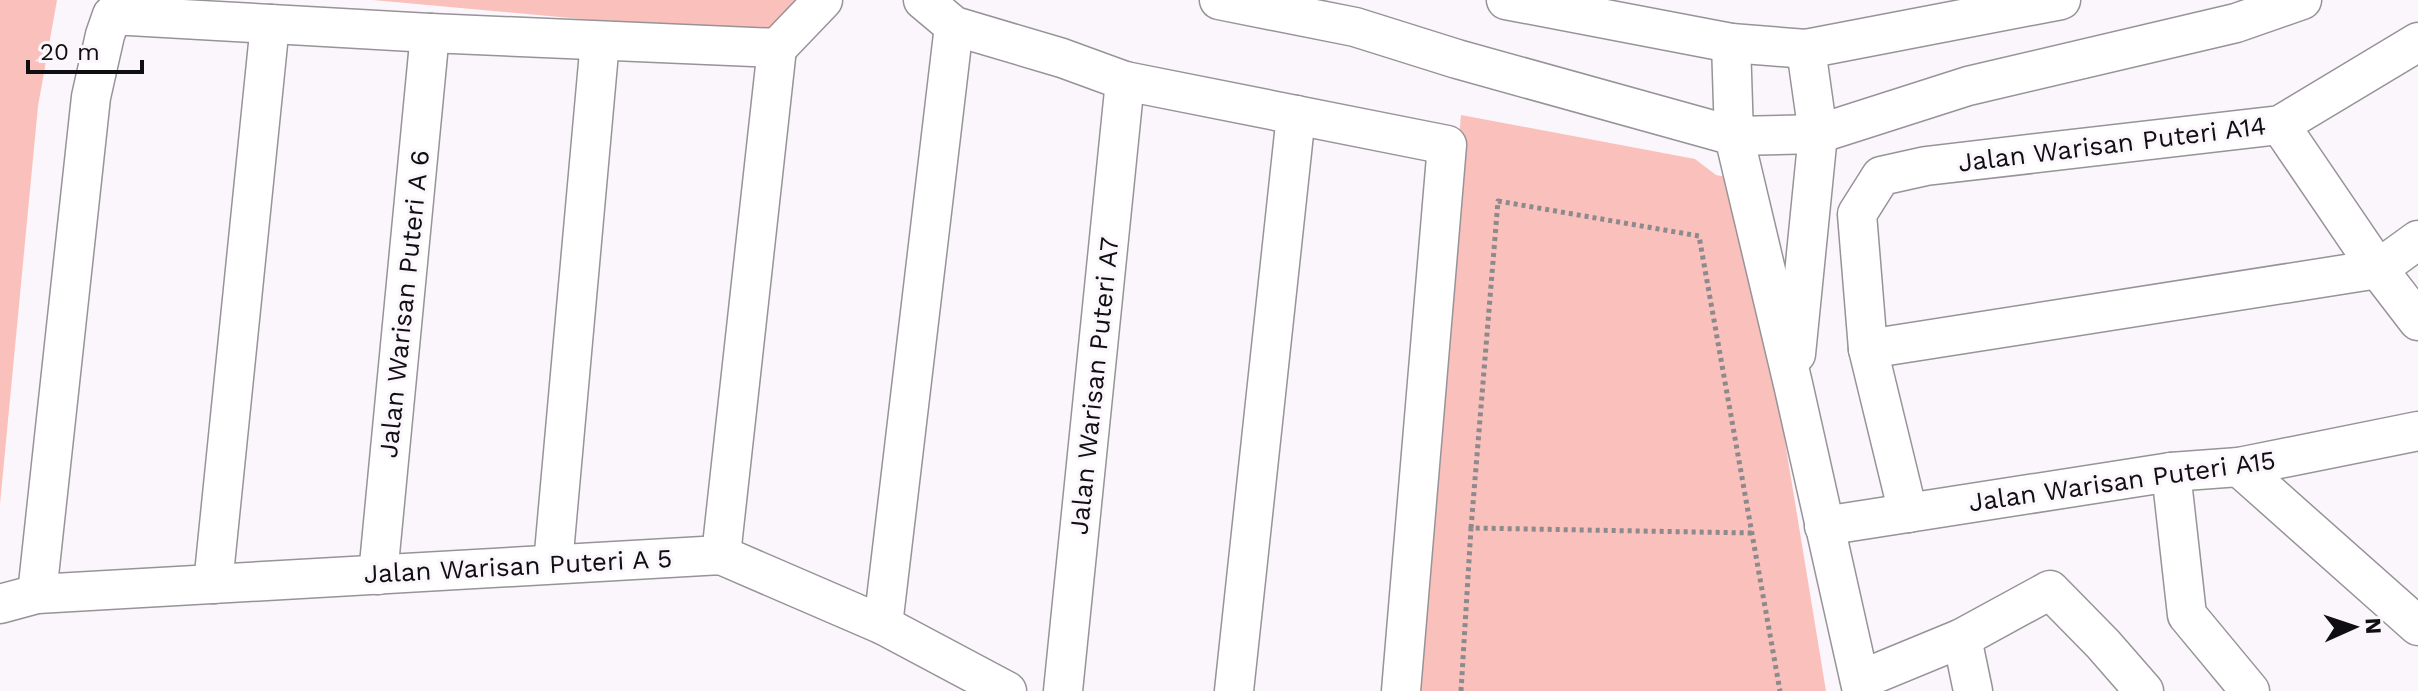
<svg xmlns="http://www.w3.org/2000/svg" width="2418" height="691" font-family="'Work Sans',sans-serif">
  <rect width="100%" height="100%" fill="#faf6fb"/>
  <!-- green -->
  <g fill="#fac0bb">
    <path d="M0 0H57L38 106 0 504Z"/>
    <path d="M373 0H803L766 36Z"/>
    <path d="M1461 115 1695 159 1716 175 1742 180 1826 691H1415Z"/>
  </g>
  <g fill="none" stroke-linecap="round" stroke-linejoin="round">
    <defs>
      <g id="minor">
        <path d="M923 0 954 26 1062 58 1125 81 1447 145 1401 691"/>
        <path d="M1219 0 1355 27 1457 59 1734 136 1818 134 1968 86 2236 23 2302 0"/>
        <path d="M1506 0 1731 43 1806 49 2061 0"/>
        <path d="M1731 43 1734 136 1793 384 1862 691"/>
        <path d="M2280 125 2378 269 2418 321"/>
        <path d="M1868 349 2378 269 2418 240"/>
        <path d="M1796 354 1818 134 1806 49"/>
        <path d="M2239 467 2418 626"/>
        <path d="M2171 472 2187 615 2250 691"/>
        <path d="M1908 513 1868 349 1857 214 1881 176 1926 166 2280 125 2418 42"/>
        <path d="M1824 526 2171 472 2239 467 2418 431"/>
        <path d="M721 555 777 48"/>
        <path d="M553 564 600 41"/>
        <path d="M378 575 430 33"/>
        <path d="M213 584 270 24"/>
        <path d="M37 594 91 97 105 35 112 15 430 33 777 48 823 0"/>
        <path d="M0 604 37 594 721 555 883 625 1007 691"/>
        <path d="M883 625 954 26"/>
        <path d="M1962 638 1973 691"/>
        <path d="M1860 680 1962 638 2050 590 2103 644 2144 691"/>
        <path d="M1063 691 1125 81"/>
        <path d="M1234 691 1296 115"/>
      </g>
    </defs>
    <!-- minor casing -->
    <use href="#minor" stroke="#979398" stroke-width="41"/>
    <!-- path -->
    <g stroke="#8d8a8e" stroke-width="5" stroke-dasharray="4 4" stroke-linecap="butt">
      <path d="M1471 528 1498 201 1699 236 1780 691"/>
      <path d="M1461 691 1471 528 1752 533"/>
    </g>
    <!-- minor -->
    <use href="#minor" stroke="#fff" stroke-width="38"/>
  </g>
  <g text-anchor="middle" stroke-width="6" stroke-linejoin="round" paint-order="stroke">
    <!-- street labels -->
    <g font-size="26" fill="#0f0e10" stroke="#faf6fb">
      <text transform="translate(2112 144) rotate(-7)" y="9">Jalan Warisan Puteri A14</text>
      <text transform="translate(404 304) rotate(-84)" y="9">Jalan Warisan Puteri A 6</text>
      <text transform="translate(1094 386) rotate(-84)" y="9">Jalan Warisan Puteri A7</text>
      <text transform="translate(2122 481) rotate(-8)" y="9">Jalan Warisan Puteri A15</text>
      <text transform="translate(518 566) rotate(-3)" y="9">Jalan Warisan Puteri A 5</text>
    </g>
  </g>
  <!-- north arrow -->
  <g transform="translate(2354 627) rotate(87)" stroke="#faf6fb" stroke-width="6" paint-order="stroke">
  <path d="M0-6L14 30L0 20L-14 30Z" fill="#0f0e10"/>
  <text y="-12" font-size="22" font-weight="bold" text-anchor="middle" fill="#0f0e10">N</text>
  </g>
  <!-- scale -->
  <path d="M28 60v12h114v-12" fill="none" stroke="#0f0e10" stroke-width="4"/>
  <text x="40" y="60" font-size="24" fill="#0f0e10" stroke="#faf6fb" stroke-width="6" paint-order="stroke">20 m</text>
</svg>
